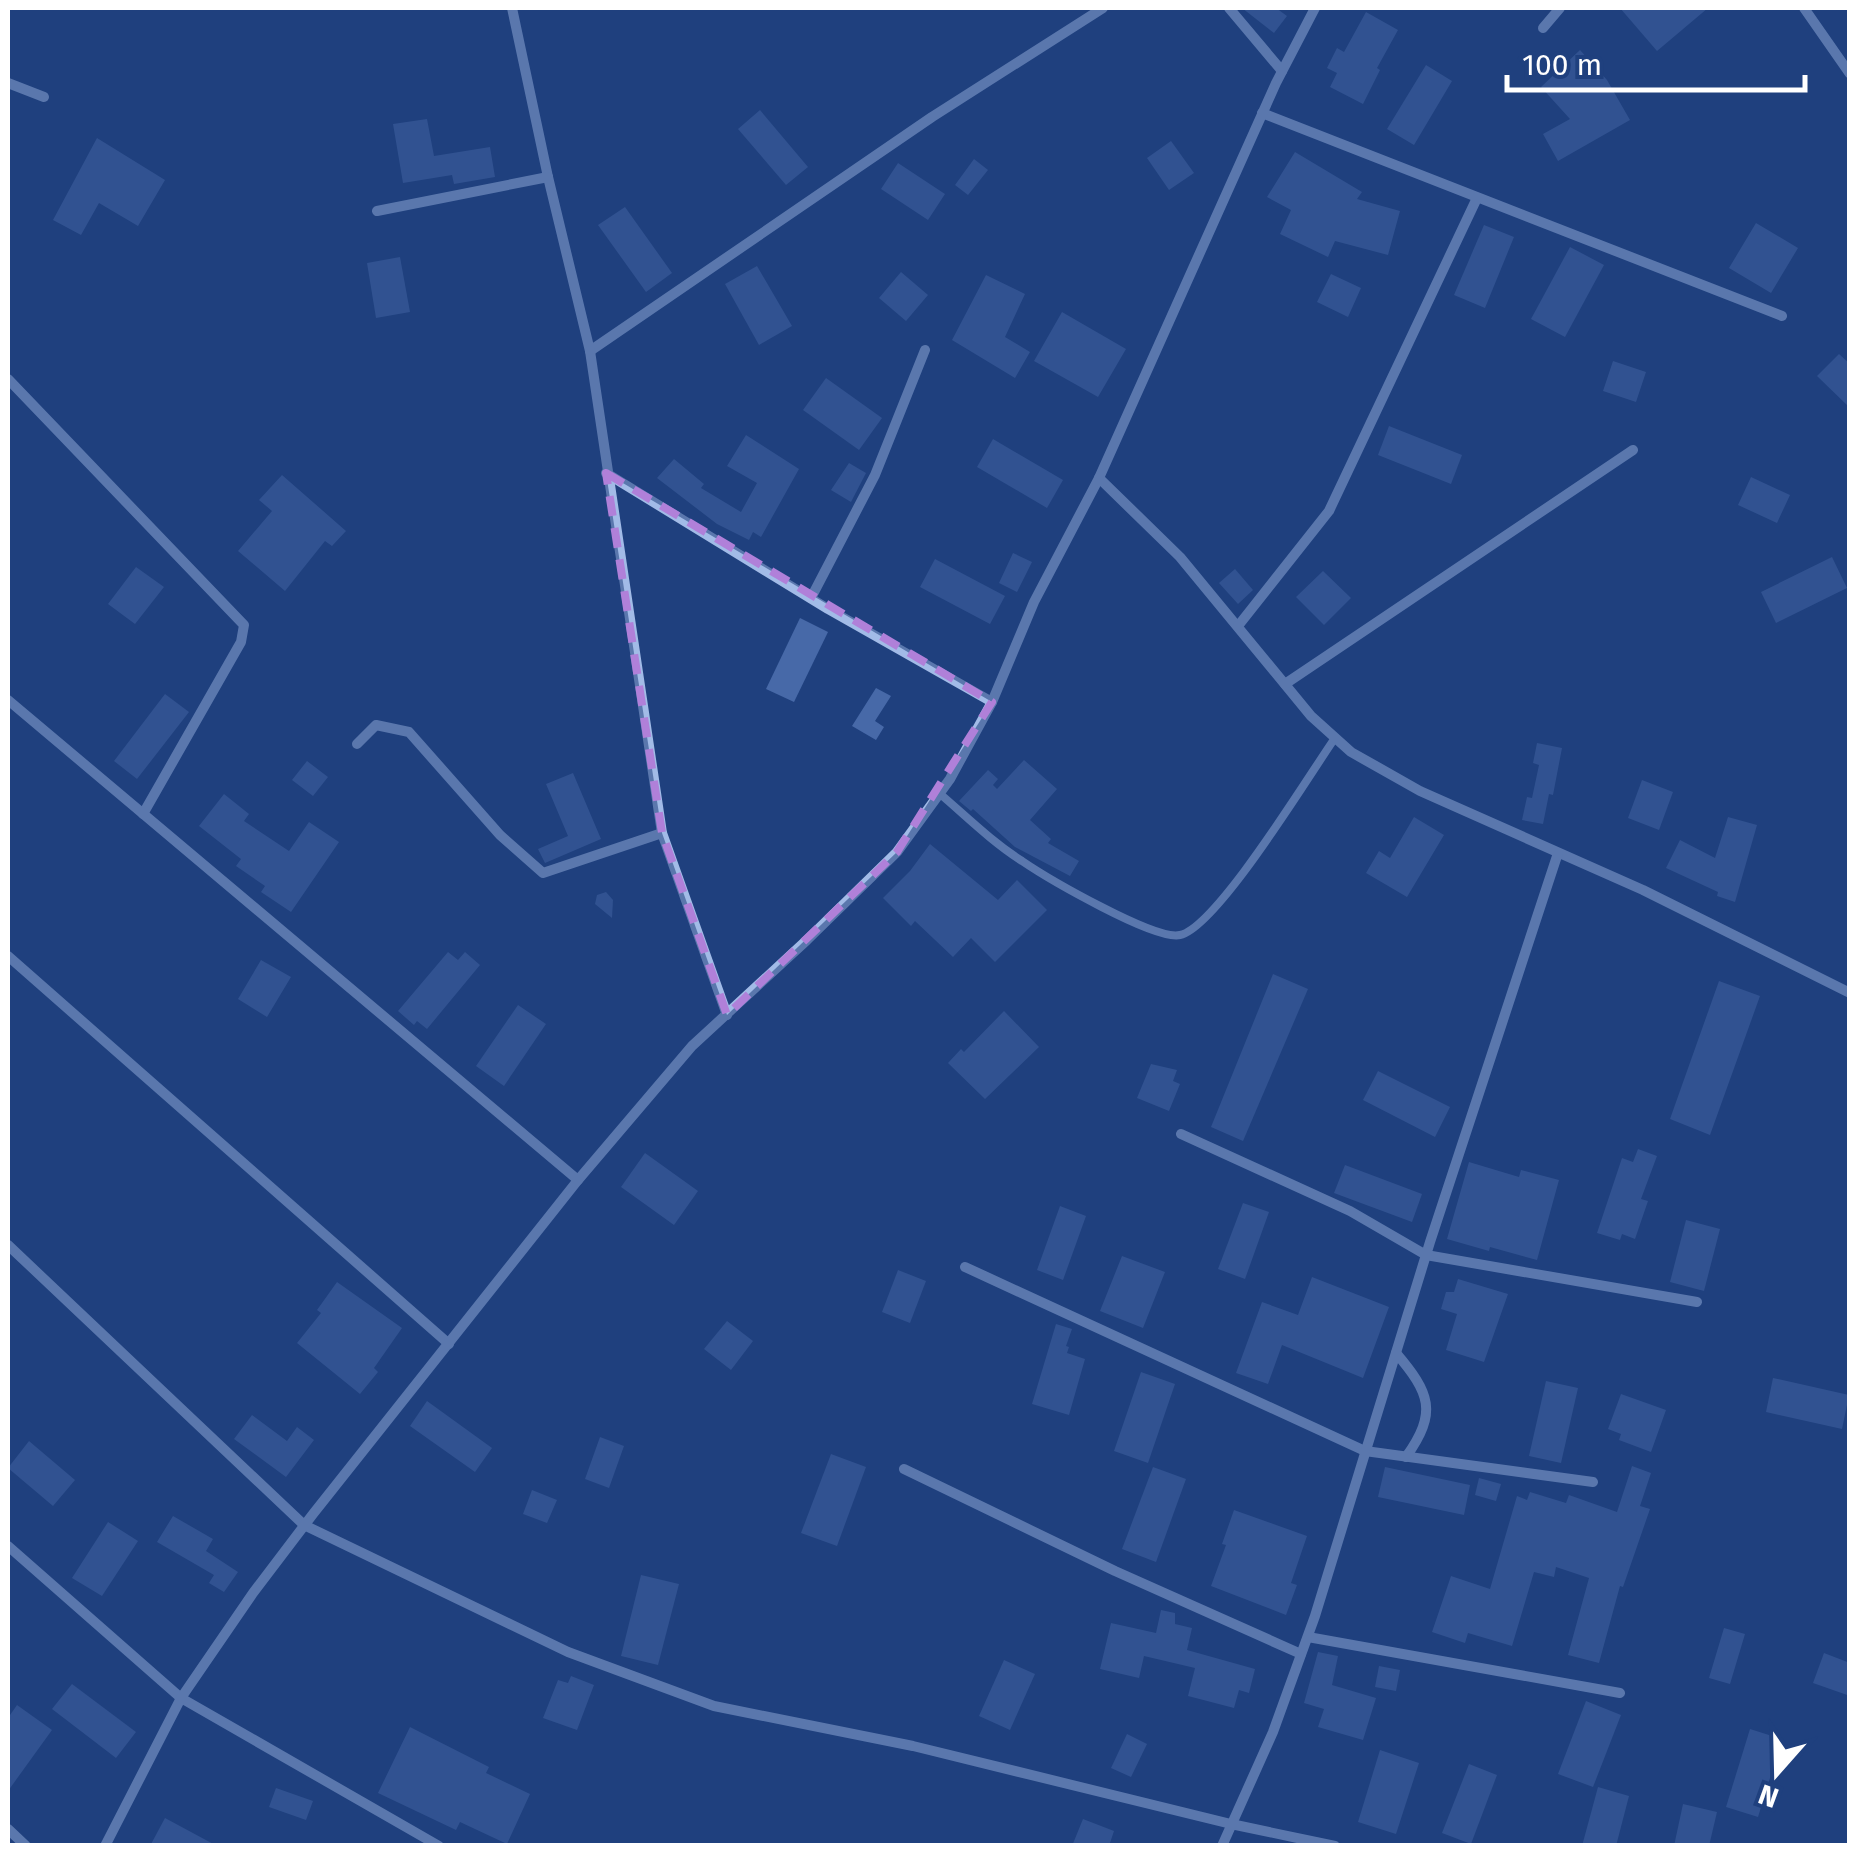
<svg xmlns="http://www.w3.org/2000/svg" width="1857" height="1853" font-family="'Fira Sans',sans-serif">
  <rect width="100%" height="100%" fill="#1f407e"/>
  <!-- building -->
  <g fill="#4769a8">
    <path d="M1242 8H1276L1287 16 1274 33Z"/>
    <path d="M1620 8H1708L1657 51Z"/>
    <path d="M1366 12 1398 30 1377 68 1380 70 1363 104 1330 87 1337 73 1327 68 1337 48 1344 52Z"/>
    <path d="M1580 50 1607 80 1630 120 1558 161 1543 134 1570 119 1541 87Z"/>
    <path d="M1426 65 1452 81 1414 145 1387 129Z"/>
    <path d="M760 110 808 167 786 185 738 129Z"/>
    <path d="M427 119 434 156 490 147 495 177 454 184 452 175 403 183 393 124Z"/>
    <path d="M97 138 165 180 138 226 99 203 81 235 53 220Z"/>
    <path d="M1171 141 1194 173 1169 190 1147 158Z"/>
    <path d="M1295 152 1362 192 1357 199 1400 211 1388 255 1335 241 1328 257 1280 234 1291 210 1267 197Z"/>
    <path d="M974 159 988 170 968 195 955 185Z"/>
    <path d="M898 163 945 194 928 220 881 189Z"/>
    <path d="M625 207 672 273 646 292 598 225Z"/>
    <path d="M1756 223 1798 248 1771 293 1729 268Z"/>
    <path d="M1484 225 1514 237 1485 308 1454 295Z"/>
    <path d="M1570 247 1604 265 1565 337 1531 319Z"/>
    <path d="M400 257 410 312 376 318 367 263Z"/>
    <path d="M757 266 792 326 759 345 725 284Z"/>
    <path d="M901 272 928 295 906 321 879 298Z"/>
    <path d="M1331 274 1361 288 1348 317 1317 302Z"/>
    <path d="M986 275 1025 294 1005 337 1030 352 1015 378 952 340Z"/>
    <path d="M1062 312 1126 349 1098 397 1034 361Z"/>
    <path d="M1839 354 1850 364V408L1817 376Z"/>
    <path d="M1613 361 1646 372 1636 402 1603 391Z"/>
    <path d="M826 378 882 418 859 450 803 410Z"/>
    <path d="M1389 426 1462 455 1451 484 1378 455Z"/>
    <path d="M746 435 799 469 761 537 753 532 749 540 717 524 657 478 674 459 704 484 701 488 741 512 757 483 727 466Z"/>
    <path d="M993 439 1063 480 1047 508 977 467Z"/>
    <path d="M849 463 866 473 851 502 831 490Z"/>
    <path d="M282 475 346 531 332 546 325 541 285 591 238 551 272 511 259 500Z"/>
    <path d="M1751 477 1790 495 1777 523 1738 505Z"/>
    <path d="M1013 553 1032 562 1017 592 999 583Z"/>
    <path d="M1832 557 1847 588 1776 623 1761 592Z"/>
    <path d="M935 559 1005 596 990 624 920 587Z"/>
    <path d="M136 567 164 587 135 624 108 604Z"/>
    <path d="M1235 569 1253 590 1238 604 1219 583Z"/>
    <path d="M1323 571 1351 598 1324 625 1296 597Z"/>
    <path d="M800 618 828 632 794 702 766 689Z"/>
    <path d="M876 688 891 696 875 721 884 727 876 740 852 726Z"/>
    <path d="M165 694 189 712 137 779 114 761Z"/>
    <path d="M1537 743 1562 748 1553 795 1549 794 1543 824 1522 820 1527 797 1532 798 1539 765 1533 763Z"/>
    <path d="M1024 760 1057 789 1030 820 1051 839 1048 843 1079 861 1070 876 1015 847 973 809 971 811 959 801 988 770 998 779 993 785 997 789Z"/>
    <path d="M307 761 328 777 313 796 292 780Z"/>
    <path d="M573 773 601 839 545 863 538 849 568 836 546 784Z"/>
    <path d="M1642 780 1673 792 1659 830 1628 818Z"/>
    <path d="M224 794 249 814 244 821 289 851 309 822 339 842 291 912 261 892 265 886 236 866 241 859 199 826Z"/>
    <path d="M1414 817 1444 835 1407 897 1366 873 1379 851 1390 858Z"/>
    <path d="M1728 817 1757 825 1735 902 1717 896 1718 892 1666 868 1680 840 1715 858Z"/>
    <path d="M930 844 998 900 1017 880 1047 910 995 962 971 938 953 957 915 921 911 926 883 898 910 871Z"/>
    <path d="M606 892 613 900 612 918 595 904 597 895Z"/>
    <path d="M448 952 458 960 465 952 480 965 427 1029 417 1021 414 1025 398 1011Z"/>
    <path d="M261 960 291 977 267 1017 238 999Z"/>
    <path d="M1273 974 1308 989 1243 1141 1211 1127Z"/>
    <path d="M1719 981 1760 996 1710 1135 1670 1119Z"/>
    <path d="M518 1005 546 1024 504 1086 476 1066Z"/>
    <path d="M1004 1011 1039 1047 985 1099 948 1063 961 1049 964 1052Z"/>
    <path d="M1151 1064 1177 1070 1173 1081 1180 1084 1169 1111 1137 1098Z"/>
    <path d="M1378 1071 1450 1107 1435 1137 1363 1100Z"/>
    <path d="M1638 1149 1657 1156 1641 1199 1648 1201 1635 1239 1622 1234 1620 1240 1597 1233 1622 1158 1633 1162Z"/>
    <path d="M645 1153 698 1191 674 1225 621 1187Z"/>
    <path d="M1469 1162 1519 1177 1521 1170 1559 1180 1537 1260 1490 1247 1489 1251 1447 1239Z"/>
    <path d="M1345 1165 1422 1194 1412 1222 1334 1193Z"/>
    <path d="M1243 1203 1269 1212 1245 1279 1218 1269Z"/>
    <path d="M1060 1206 1086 1216 1063 1280 1037 1270Z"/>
    <path d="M1686 1220 1720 1229 1704 1291 1670 1282Z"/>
    <path d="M1122 1256 1165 1272 1143 1328 1100 1311Z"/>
    <path d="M898 1270 926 1281 910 1323 882 1312Z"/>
    <path d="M1312 1277 1389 1307 1363 1378 1282 1345 1268 1384 1236 1373 1262 1302 1298 1315Z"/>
    <path d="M1458 1279 1508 1294 1484 1362 1446 1350 1457 1314 1441 1309 1446 1292H1454Z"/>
    <path d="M337 1282 402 1328 374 1368 378 1372 360 1394 297 1343 321 1313 317 1310Z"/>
    <path d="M727 1321 753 1341 731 1370 704 1349Z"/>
    <path d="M1056 1324 1072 1329 1066 1346 1069 1347 1067 1353 1085 1359 1069 1415 1032 1404Z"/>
    <path d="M1141 1372 1175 1384 1148 1463 1114 1451Z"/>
    <path d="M1773 1378 1849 1395 1842 1429 1766 1412Z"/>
    <path d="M1546 1381 1578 1388 1561 1463 1529 1456Z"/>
    <path d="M1621 1394 1666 1410 1651 1452 1619 1440 1621 1434 1608 1429Z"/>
    <path d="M427 1401 492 1448 475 1472 410 1426Z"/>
    <path d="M252 1415 287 1441 297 1427 314 1440 286 1477 234 1439Z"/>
    <path d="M600 1437 624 1446 609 1488 585 1479Z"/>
    <path d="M29 1441 75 1480 53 1506 8 1468Z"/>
    <path d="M831 1454 866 1467 837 1546 801 1533Z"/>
    <path d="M1632 1466 1651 1473 1640 1506 1650 1509 1623 1587 1620 1586 1599 1663 1568 1655 1589 1578 1556 1567 1554 1577 1534 1572 1512 1646 1468 1633 1465 1643 1432 1632 1451 1576 1490 1589 1517 1496 1527 1500 1530 1492 1566 1503 1569 1495 1617 1512Z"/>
    <path d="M1153 1467 1186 1479 1156 1562 1122 1549Z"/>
    <path d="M1385 1467 1470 1485 1464 1515 1378 1497Z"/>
    <path d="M1479 1478 1501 1484 1496 1501 1475 1495Z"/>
    <path d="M532 1490 557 1500 547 1523 523 1514Z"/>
    <path d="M1234 1510 1307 1536 1291 1583 1297 1585 1286 1615 1211 1586 1226 1545 1222 1544Z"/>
    <path d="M173 1516 213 1539 206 1551 238 1572 224 1592 209 1583 214 1575 157 1542Z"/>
    <path d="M108 1522 138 1541 102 1596 72 1578Z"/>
    <path d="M641 1575 679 1584 658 1665 621 1656Z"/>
    <path d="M1161 1610 1175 1613V1624L1192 1628 1187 1650 1255 1669 1249 1693 1239 1690 1234 1708 1188 1696 1195 1668 1144 1656 1139 1678 1100 1669 1111 1623 1156 1633Z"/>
    <path d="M1724 1628 1745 1634 1730 1684 1709 1678Z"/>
    <path d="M1318 1652 1338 1656 1332 1685 1376 1698 1363 1740 1318 1727 1324 1709 1304 1703Z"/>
    <path d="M1824 1653 1850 1663V1696L1813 1683Z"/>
    <path d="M1004 1660 1035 1674 1010 1730 979 1716Z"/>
    <path d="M1379 1666 1400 1670 1396 1691 1375 1687Z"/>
    <path d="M571 1676 594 1685 577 1730 543 1718 558 1680 568 1683Z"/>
    <path d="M72 1684 136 1732 116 1758 52 1709Z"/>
    <path d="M1586 1701 1621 1715 1593 1787 1558 1774Z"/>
    <path d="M17 1705 52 1730 8 1791V1718Z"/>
    <path d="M410 1727 489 1767 486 1773 530 1794 507 1844 460 1822 456 1830 378 1793Z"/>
    <path d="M1750 1729 1782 1739 1758 1817 1726 1807Z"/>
    <path d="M1127 1734 1147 1744 1131 1777 1111 1768Z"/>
    <path d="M1380 1750 1419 1763 1396 1834 1358 1822Z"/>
    <path d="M1469 1764 1497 1775 1471 1844 1442 1833Z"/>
    <path d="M1598 1787 1629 1796 1616 1846H1582Z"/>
    <path d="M276 1788 313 1801 306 1820 269 1807Z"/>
    <path d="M1683 1804 1717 1812 1709 1846H1674Z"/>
    <path d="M165 1818 217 1846H150Z"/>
    <path d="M1083 1819 1114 1831 1109 1846H1072Z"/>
  </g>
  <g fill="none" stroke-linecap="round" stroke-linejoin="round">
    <!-- lane -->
    <path stroke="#a2bbe7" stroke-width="8" d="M939 793C966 816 992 842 1022 861 1047 878 1155 941 1180 935 1217 927 1309 775 1335 738"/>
    <!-- street -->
    <g stroke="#a2bbe7" stroke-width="10">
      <path d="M512 8 548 177 590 351 932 117 1103 8"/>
      <path d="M1229 8 1282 71"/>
      <path d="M1804 8 1850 74"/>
      <path d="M1543 28 1560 8"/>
      <path d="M8 83 44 97"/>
      <path d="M1262 113 1782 316"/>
      <path d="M377 211 548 177"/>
      <path d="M590 351 662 833 727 1015"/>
      <path d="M8 379 244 625 241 642 143 814"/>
      <path d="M606 473 828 609 992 702"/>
      <path d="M1099 478 1180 557 1311 716 1351 752 1420 791 1643 890 1850 993"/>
      <path d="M811 598 875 475 925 350"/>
      <path d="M1238 626 1329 511 1477 198"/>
      <path d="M1285 684 1633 450"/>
      <path d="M8 700 578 1180"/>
      <path d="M357 744 376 725 409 732 500 835 543 873 662 833"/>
      <path d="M8 956 449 1344"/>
      <path d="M1181 1134 1350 1211 1426 1255 1697 1302"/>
      <path d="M8 1245 304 1525 568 1652 714 1706 913 1746 1231 1824 1335 1846"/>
      <path d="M965 1267 1365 1451 1593 1482"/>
      <path d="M1396 1353C1430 1393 1438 1412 1406 1457"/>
      <path d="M904 1469 1115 1571 1301 1654"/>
      <path d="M8 1546 181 1698 439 1846"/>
      <path d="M1308 1637 1620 1693"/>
      <path d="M8 1829 26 1846"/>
      <path d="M105 1846 181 1698 253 1593 313 1514 578 1180 692 1046 807 940 897 852 950 779 992 702 1034 602 1099 478 1276 83 1315 8"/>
      <path d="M1222 1846 1273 1732 1315 1616 1430 1242 1558 853"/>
    </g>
  </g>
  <!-- marked area -->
  <path d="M0 0H1857V1853H0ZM606 473 992 702 897 852 727 1015 662 833Z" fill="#1f407e" fill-opacity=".55" fill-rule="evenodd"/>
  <path fill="none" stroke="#b080d9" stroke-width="8" stroke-dasharray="20 12" stroke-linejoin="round" d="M606 473 992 702 897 852 727 1015 662 833Z"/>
  <!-- border -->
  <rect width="1857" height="1853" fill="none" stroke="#ffffff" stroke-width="20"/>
  <!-- north arrow -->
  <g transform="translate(1777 1773) rotate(200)" stroke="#1f407e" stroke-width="8" paint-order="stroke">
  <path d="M0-8L18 38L0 25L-18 38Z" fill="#ffffff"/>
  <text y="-15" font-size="28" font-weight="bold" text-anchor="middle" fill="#ffffff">N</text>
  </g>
  <!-- scale -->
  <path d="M1507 75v15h298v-15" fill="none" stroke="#ffffff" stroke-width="5"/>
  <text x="1522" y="75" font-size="30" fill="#ffffff" stroke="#1f407e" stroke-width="8" paint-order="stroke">100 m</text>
</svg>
